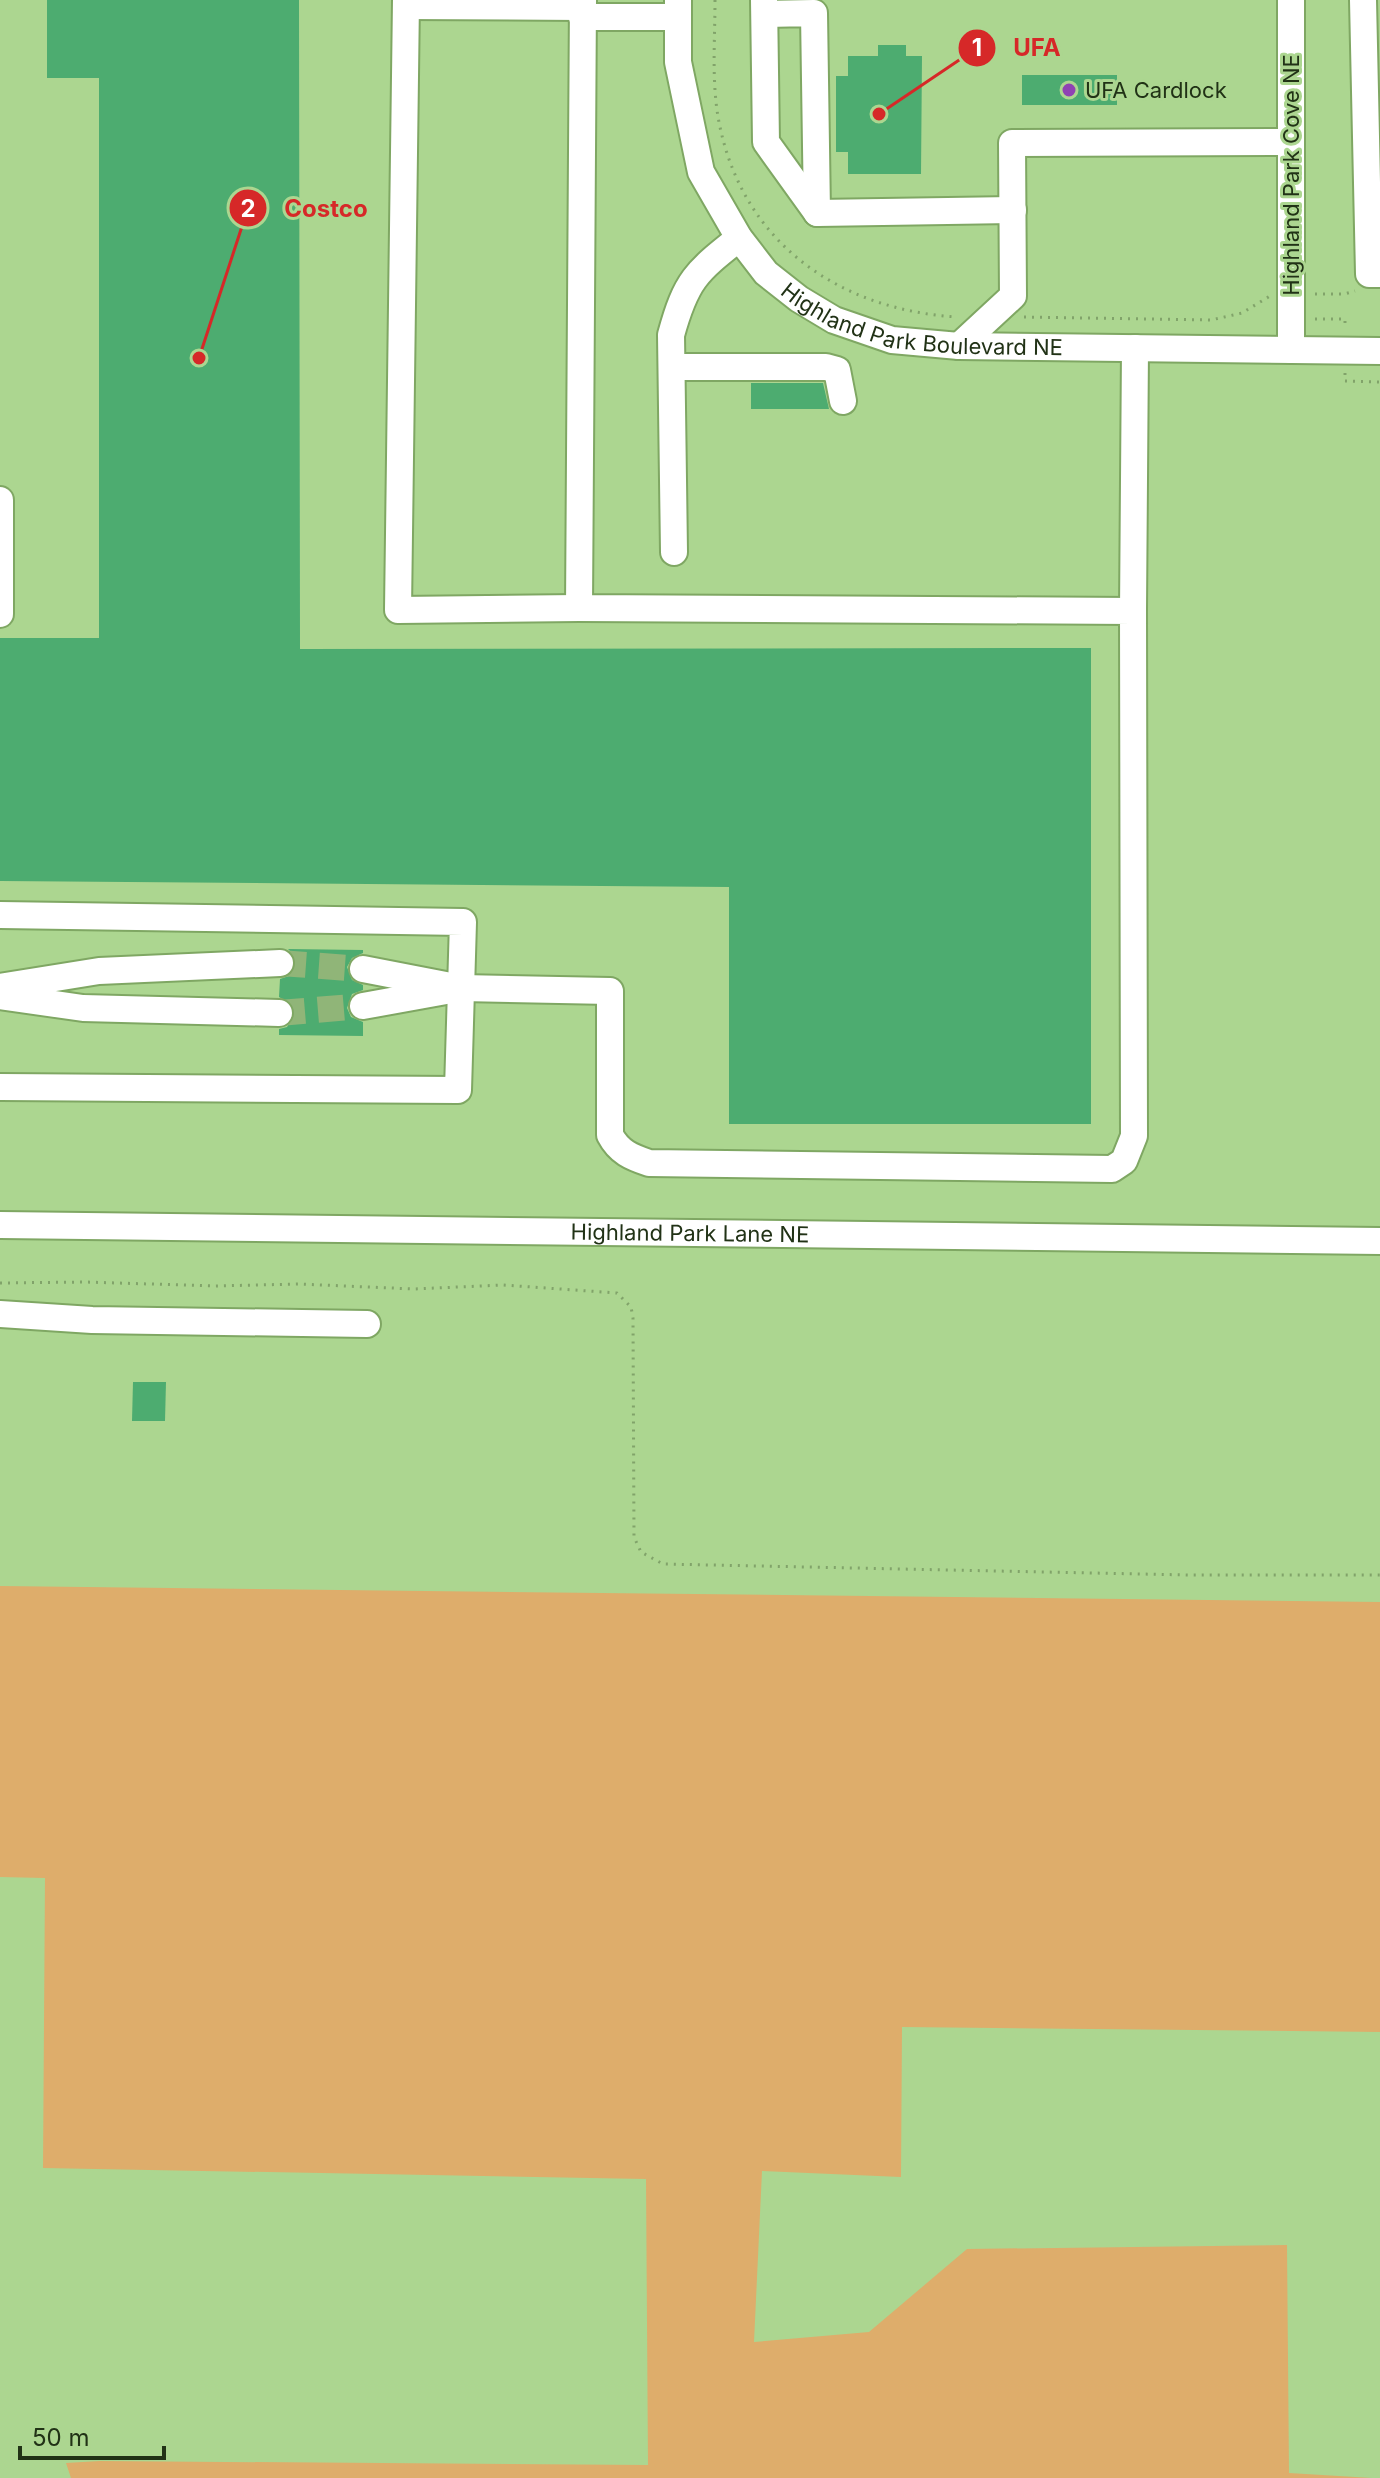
<svg xmlns="http://www.w3.org/2000/svg" width="1380" height="2478" font-family="Inter,sans-serif">
  <rect width="100%" height="100%" fill="#acd690"/>
  <!-- green -->
  <path fill="#dead6b" d="M0 1586 1380 1602V2032L902 2027 901 2177 762 2171 754 2342 869 2332 967 2249 1287 2245 1289 2473 1372 2478H71L66 2463 100 2461 648 2465 646 2179 43 2168 45 1878 0 1877Z"/>
  <!-- building -->
  <g fill="#4dac70">
    <path d="M47 0H299L300 649 1091 648V1124H729V887L0 881V638H99V78H47Z"/>
    <path d="M878 45H906V56H922L921 174H848V152H836V76H848V56H878Z"/>
    <rect x="1022" y="75" width="95" height="30"/>
    <path d="M751 383H823L829 409H751Z"/>
    <path d="M288 949 363 950V953L352 958 347 967 352 980 363 985V990L352 994 347 1008 351 1017 363 1022V1036L279 1035V1029L287 1027 295 1014 293 1005 279 997 280 979 289 976 296 963 294 955Z"/>
    <path d="M133 1382H166L165 1421H132Z"/>
  </g>
  <g fill="none" stroke-linecap="round" stroke-linejoin="round">
    <!-- minor-tunnel -->
    <g stroke="#90b578" stroke-width="26" stroke-dasharray="26 13" stroke-linecap="butt">
      <path d="M280 963 363 969"/>
      <path d="M279 1013 363 1006"/>
    </g>
    <defs>
      <g id="minor">
        <path d="M406 0 398 610 579 608"/>
        <path id="s1" d="M678 0V62L701 172 739 238 766 273 799 299 834 320 892 340 959 346 1380 351"/>
        <path d="M764 0 766 142 817 213 1013 210"/>
        <path d="M1363 0 1369 274H1380"/>
        <path d="M406 6 582 7"/>
        <path d="M765 14 814 13 817 213"/>
        <path d="M582 17H678"/>
        <path d="M959 346 1013 296 1012 143 1290 142"/>
        <path d="M1291 350V0"/>
        <path d="M672 367H826L837 370 843 401"/>
        <path d="M0 500V614"/>
        <path d="M674 552 671 335C686 280 696 272 739 238"/>
        <path d="M1133 611 1135 348"/>
        <path d="M0 915 463 922 458 1090 0 1087"/>
        <path d="M363 969 461 988 610 991V1135C619 1152 631 1157 649 1163L1112 1169 1124 1161 1134 1136 1133 611 579 608 583 0"/>
        <path d="M0 987 99 971 280 963"/>
        <path d="M0 996 83 1008 279 1013"/>
        <path d="M363 1006 446 991"/>
        <path id="s2" d="M0 1225 1380 1241"/>
        <path d="M0 1314 92 1320 367 1324"/>
      </g>
    </defs>
    <!-- minor casing -->
    <use href="#minor" stroke="#7fa763" stroke-width="30"/>
    <!-- path -->
    <g stroke="#81a36a" stroke-width="3" stroke-dasharray="2 6" stroke-linecap="butt">
      <path d="M715 0C715 42 711 86 720 127 745 245 841 310 957 317"/>
      <path d="M1315 294H1344L1355 291"/>
      <path d="M1024 317 1211 320 1242 313 1270 296"/>
      <path d="M1315 319H1345V329"/>
      <path d="M1345 373V381L1380 382"/>
      <path d="M0 1283 85 1282 215 1286 299 1284 414 1289 503 1285 617 1293 631 1307 633 1318 634 1537 641 1552 663 1564 1188 1575H1380"/>
    </g>
    <!-- minor -->
    <use href="#minor" stroke="#fff" stroke-width="26"/>
  </g>
  <!-- markers -->
  <circle fill="#8f42b3" stroke="#acd690" stroke-width="3" cx="1069" cy="90" r="8"/>
  <g text-anchor="middle" stroke-width="6" stroke-linejoin="round" paint-order="stroke">
    <!-- poi labels -->
    <g font-size="22" fill="#213216" stroke="#acd690" text-anchor="start">
      <text x="1085" y="98">UFA Cardlock</text>
    </g>
    <!-- street labels -->
    <g font-size="22" fill="#213216" stroke="#acd690">
      <text transform="translate(1291 175) rotate(-90)" y="8">Highland Park Cove NE</text>
      <text dy="8" stroke="none"><textPath href="#s1" startOffset="464">Highland Park Boulevard NE</textPath></text>
      <text dy="8" stroke="none"><textPath href="#s2" startOffset="690">Highland Park Lane NE</textPath></text>
    </g>
  </g>
  <!-- callouts -->
  <path fill="none" stroke="#d62828" stroke-width="3" d="M879 114L977 48M199 358L248 208"/>
  <g fill="#d62828" stroke="#acd690" stroke-width="3">
    <circle cx="879" cy="114" r="8"/>
    <circle cx="199" cy="358" r="8"/>
    <circle cx="977" cy="48" r="20"/>
    <circle cx="248" cy="208" r="20"/>
  </g>
  <g font-size="24" text-anchor="middle" font-weight="bold" fill="#fff">
    <text x="977" y="56">1</text>
    <text x="248" y="217">2</text>
  </g>
  <g font-size="24" text-anchor="middle" font-weight="bold" fill="#d62828" stroke="#acd690" stroke-width="6" stroke-linejoin="round" paint-order="stroke">
    <text x="1037" y="56">UFA</text>
    <text x="326" y="217">Costco</text>
  </g>
  <!-- scale -->
  <path d="M20 2446v12h144v-12" fill="none" stroke="#213216" stroke-width="4"/>
  <text x="32" y="2446" font-size="24" fill="#213216" stroke="#acd690" stroke-width="6" paint-order="stroke">50 m</text>
</svg>
